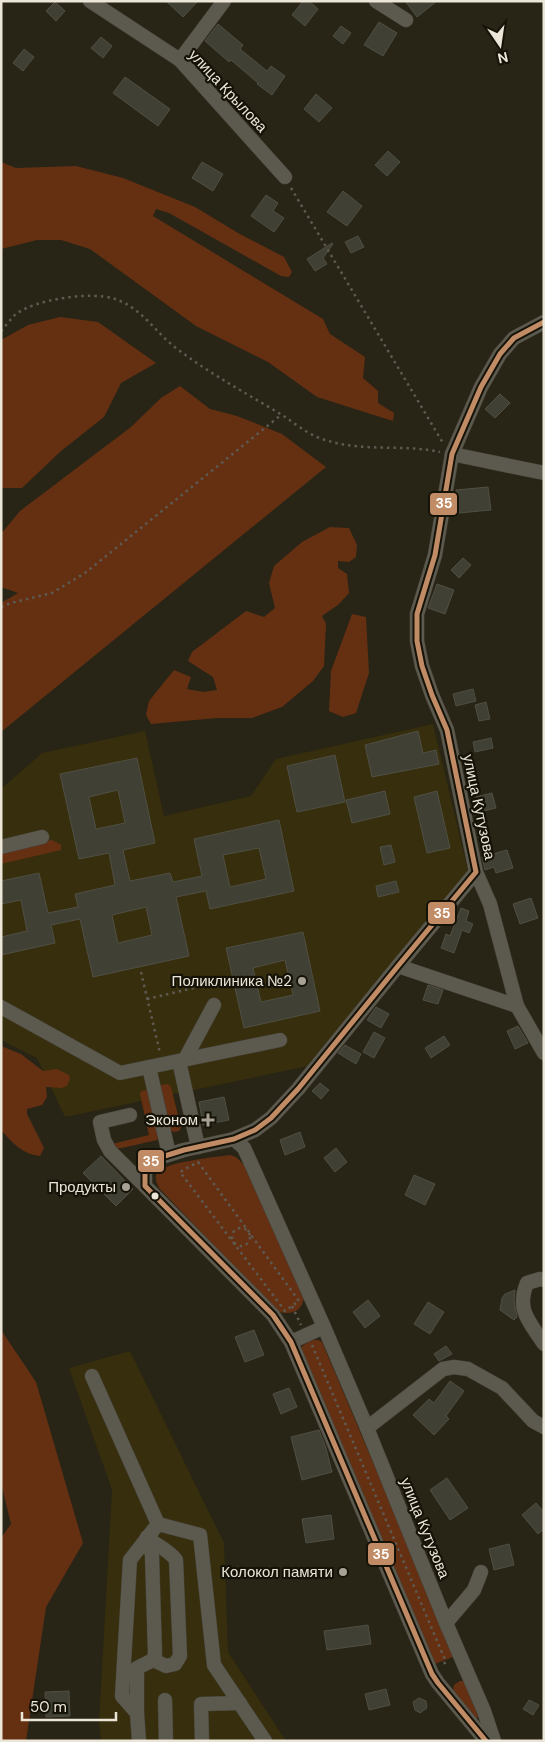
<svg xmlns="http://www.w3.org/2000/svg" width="545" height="1742" font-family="'DM Sans',sans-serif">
  <rect width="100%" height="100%" fill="#282416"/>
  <!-- built -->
  <g fill="#362e0c">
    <path d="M433 724 469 875 313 1065 65 1117 37 1058 1 1040V789L42 753 145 731 164 816 251 796 276 759Z"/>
    <path d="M130 1351 224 1543 228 1652 286 1741H101L99 1722 112 1490 69 1368Z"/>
  </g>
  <!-- green -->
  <g fill="#653012">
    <path d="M1 162 16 168 76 166 123 178 195 207 238 233 284 257 292 272 289 277 281 276 169 213 156 209 153 216 323 319 330 334 365 357 363 378 378 391V403L394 413 393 421 317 397 268 362 196 326 90 249 61 240H37L1 249Z"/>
    <path d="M60 317 98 322 156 363 121 383 104 417 61 451 22 488H1V340L28 325Z"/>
    <path d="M180 386 210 409 237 416 282 434 326 467 1 732V603L18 593 1 587V534L20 511 131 427 161 398Z"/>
    <path d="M330 527 349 528 357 545 356 557 349 562 338 561V568L347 574 349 593 338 605 322 616 326 624 324 666 313 681 282 707 252 718H217L151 724 146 715 149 701 174 670 191 677 187 689 203 692 217 690 213 677 188 661 192 652 246 611 264 617 275 608 269 583 274 566 302 542Z"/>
    <path d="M352 614 366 617 369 673 356 713 343 717 329 711 331 671Z"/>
    <path d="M52 840 61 845V850L1 864V851Z"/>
    <path d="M1 1046 21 1054 43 1071 57 1069 69 1075 70 1079 67 1086 61 1088 46 1087 47 1097 42 1105 27 1109V1114L44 1148 40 1156C22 1154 13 1143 1 1130Z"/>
    <path d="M168 1084 171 1087 181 1127 179 1131 174 1132 170 1130 160 1089 161 1085Z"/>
    <path d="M147 1090 148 1092 158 1137 157 1140 122 1148H114L112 1144 149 1135 140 1094 141 1091Z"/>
    <path d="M230 1155 236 1157 244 1165 304 1297C302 1312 290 1316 277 1311L159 1188C157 1183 154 1178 157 1173 164 1162 216 1157 230 1155Z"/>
    <path d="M1 1330 36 1382 83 1543 46 1607 26 1741H1V1538L11 1524 1 1483Z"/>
    <path d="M312 1340H318L322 1342 455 1656 435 1664 301 1351 302 1346Z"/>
    <path d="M460 1681H464L479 1715 477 1718H475L453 1691 454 1685Z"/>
  </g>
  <!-- building -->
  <g fill="#414034" stroke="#4f4f43" fill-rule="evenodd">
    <path d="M166 1H198L183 17Z"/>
    <path d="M303 1H309L318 9 305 26 292 15Z"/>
    <path d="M405 1H437L417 17Z"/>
    <path d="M55 2 65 11 56 21 46 11Z"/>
    <path d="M379 22 397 33 383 56 364 45Z"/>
    <path d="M218 24 243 45 240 49 267 71 271 66 285 76 272 95 257 84 258 83 231 60 229 62 205 41Z"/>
    <path d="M341 26 351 33 343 44 333 36Z"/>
    <path d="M101 37 112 46 103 58 91 48Z"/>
    <path d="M24 49 34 57 23 71 13 63Z"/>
    <path d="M125 77 170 109 158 126 113 93Z"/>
    <path d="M316 94 332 108 319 122 304 109Z"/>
    <path d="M388 151 400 162 387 176 375 165Z"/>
    <path d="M202 162 223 174 213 191 192 178Z"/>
    <path d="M343 191 362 206 347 226 327 212Z"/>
    <path d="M266 195 278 203 273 211 284 218 274 232 251 216Z"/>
    <path d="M358 236 364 247 351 253 345 242Z"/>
    <path d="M332 243 333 244 323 258 327 264 315 271 307 259Z"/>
    <path d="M500 394 510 403 495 418 485 409Z"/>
    <path d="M488 487 491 510 459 513 456 490Z"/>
    <path d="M463 558 471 565 459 578 451 570Z"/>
    <path d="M437 584 454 590 445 614 428 608Z"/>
    <path d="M473 689 476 701 456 706 453 694Z"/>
    <path d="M486 702 490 719 479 721 475 705Z"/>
    <path d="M418 731 423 753 436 750 439 764 372 777 365 745Z"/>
    <path d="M491 738 493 748 475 752 473 742Z"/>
    <path d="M335 755 345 802 297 812 287 766Z"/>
    <path d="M137 758 155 843 123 850 130 881 170 873 173 882 202 876 194 839 279 820 294 891 210 909 206 891 176 897 189 956 93 977 80 919 51 925 55 943 1 955V937L27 931 21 900 1 904V881L39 873 48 913 78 907 75 894 115 885 109 853 79 859 60 774ZM118 790 125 823 96 829 89 797ZM259 848 266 879 230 887 223 855ZM146 907 152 935 118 943 112 915Z"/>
    <path d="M385 791 390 814 352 823 346 800Z"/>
    <path d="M437 791 450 848 427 853 414 797Z"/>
    <path d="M492 793 496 808 480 812 476 797Z"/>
    <path d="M391 845 395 862 384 865 380 847Z"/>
    <path d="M507 850 513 868 496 873 494 867 485 870 482 857Z"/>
    <path d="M396 881 399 892 378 897 376 886Z"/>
    <path d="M531 898 538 918 520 924 513 904Z"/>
    <path d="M461 908 469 911 466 921 473 924 469 933 462 930 454 953 441 948 446 934 450 936Z"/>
    <path d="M303 932 320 1011 244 1028 226 948ZM285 960 293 995 261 1002 253 968Z"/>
    <path d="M428 985 443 990 438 1004 423 1000Z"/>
    <path d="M376 1007 389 1014 381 1028 367 1020Z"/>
    <path d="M518 1026 528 1043 515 1049 507 1031Z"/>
    <path d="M374 1032 385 1038 374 1058 363 1052Z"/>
    <path d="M444 1036 450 1045 431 1058 425 1048Z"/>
    <path d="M345 1045 361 1054 356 1064 338 1053Z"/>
    <path d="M320 1083 329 1090 321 1099 312 1091Z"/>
    <path d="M224 1097 229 1120 203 1125 199 1102Z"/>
    <path d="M300 1132 305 1147 285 1155 280 1140Z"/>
    <path d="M336 1148 347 1162 335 1172 324 1158Z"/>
    <path d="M101 1156 133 1189 116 1206 83 1173Z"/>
    <path d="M414 1175 435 1184 425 1205 405 1195Z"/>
    <path d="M515 1290 514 1301 517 1317 514 1320 500 1310 502 1298 505 1294Z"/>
    <path d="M368 1300 380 1316 365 1328 353 1312Z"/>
    <path d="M428 1302 444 1312 430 1334 414 1324Z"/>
    <path d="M254 1330 264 1355 245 1362 235 1337Z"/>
    <path d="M446 1346 452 1354 439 1361 434 1354Z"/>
    <path d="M450 1381 464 1391 446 1416 449 1419 434 1435 413 1415 429 1399 434 1403Z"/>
    <path d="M289 1388 297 1407 281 1414 273 1394Z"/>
    <path d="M319 1430 326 1448 332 1472 302 1480 291 1437Z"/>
    <path d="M447 1478 468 1508 450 1520 430 1490Z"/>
    <path d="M536 1503 544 1512V1529L538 1534 522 1515Z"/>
    <path d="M331 1515 334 1539 306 1543 302 1519Z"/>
    <path d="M509 1544 514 1565 494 1570 489 1549Z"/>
    <path d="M368 1625 371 1644 327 1650 324 1631Z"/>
    <path d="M386 1689 390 1705 369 1710 365 1694Z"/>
    <path d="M69 1691 70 1716 46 1717 45 1692Z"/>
    <path d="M419 1698 426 1701 427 1708 420 1713 415 1710 413 1702Z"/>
    <path d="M529 1700 539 1705 533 1715 523 1709Z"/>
  </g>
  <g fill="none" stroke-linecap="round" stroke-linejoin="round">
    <defs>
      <g id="minor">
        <path d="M90 1 180 60 285 177"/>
        <path d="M376 1 406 20"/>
        <path d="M180 60 224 1"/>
        <path d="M452 454 544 473"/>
        <path d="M1 847 42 837"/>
        <path d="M476 872 490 904 517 1006"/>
        <path d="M398 966 517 1006 544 1053"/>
        <path d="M1 1007 120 1073 280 1040"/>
        <path d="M185 1059 214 1005"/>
        <path d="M179 1061 198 1147"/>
        <path d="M149 1067 169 1154"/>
        <path d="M130 1115 100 1122 104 1140 110 1151 145 1186"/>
        <path d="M234 1139 244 1148 249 1159 324 1327 367 1428 446 1623 484 1711 494 1741"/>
        <path d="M544 1280 540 1279 527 1283C516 1310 529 1321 544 1344"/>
        <path d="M291 1342 324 1327"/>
        <path d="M92 1376 158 1524 200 1535 214 1665 265 1741"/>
        <path d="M367 1428 443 1369 454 1367 468 1369 502 1388 533 1421 544 1427"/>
        <path d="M148 1538C157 1546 169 1550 176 1560L180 1656 175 1664 166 1666 153 1660"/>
        <path d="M446 1623 474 1590 481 1572"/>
        <path d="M165 1700 166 1741"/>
        <path d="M137 1713V1668L153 1660 155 1654 152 1555 147 1537"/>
        <path d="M139 1741 137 1713 122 1696 130 1560 158 1524"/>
        <path d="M202 1741 201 1704 240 1703"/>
        <path d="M486 1741 438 1683 432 1674 291 1342 273 1315 145 1186V1170L152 1160 184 1150 234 1139 255 1130 271 1118 298 1089 398 966 476 872 447 730 432 695 422 666 417 641V614L435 555 452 454 481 387 500 354 514 338 544 322"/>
      </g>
    </defs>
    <!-- minor casing -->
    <use href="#minor" stroke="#454136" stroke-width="15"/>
    <!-- path -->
    <g stroke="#5e5a52" stroke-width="2.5" stroke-dasharray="2.5 4" stroke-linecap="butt">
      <path d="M291 188 443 443"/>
      <path d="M1 331C6 326 11 318 16 314 36 299 92 291 115 299 142 308 155 332 176 348 210 374 246 393 282 415 293 422 305 432 317 437 359 454 399 443 440 452"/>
      <path d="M1 512V515"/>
      <path d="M1 607 11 603 52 593 85 573 281 415"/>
      <path d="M141 972 160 1053"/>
      <path d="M147 999 219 982"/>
      <path d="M198 1162 299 1301 285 1311 180 1172Z"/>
      <circle cx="241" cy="1237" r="9"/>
      <path d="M292 1306 301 1325"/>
      <path d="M312 1345 446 1662 442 1665"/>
    </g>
    <!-- minor -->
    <use href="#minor" stroke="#5c594e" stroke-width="14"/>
    <defs>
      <path id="bus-1" d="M486 1741 438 1683 432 1674 291 1342 273 1315 145 1186V1170L152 1160 184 1150 234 1139 255 1130 271 1118 298 1089 398 966 476 872 447 730 432 695 422 666 417 641V614L435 555 452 454 481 387 500 354 514 338 544 322"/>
    </defs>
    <!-- bus-1 casing -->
    <use href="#bus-1" stroke="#151207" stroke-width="9"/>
    <!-- bus-1 -->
    <use href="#bus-1" stroke="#c18c65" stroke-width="5"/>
  </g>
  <!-- markers -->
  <g fill="#a7a293" stroke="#151207" stroke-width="2">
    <circle cx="302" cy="981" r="5"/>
    <path d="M205.5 1112.5h5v5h5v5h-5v5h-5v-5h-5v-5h5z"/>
    <circle cx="126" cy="1187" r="5"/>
    <circle cx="343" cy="1572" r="5"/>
  </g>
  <circle fill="#ebe6d7" stroke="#151207" stroke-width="2" cx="155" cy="1196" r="4.5"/>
  <g text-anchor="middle" stroke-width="4.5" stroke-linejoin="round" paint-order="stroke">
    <!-- street labels -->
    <g font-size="15" fill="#ebe6d7" stroke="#151207">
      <text transform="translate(228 91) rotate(47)" y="5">улица Крылова</text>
      <text transform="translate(479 807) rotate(78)" y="5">улица Кутузова</text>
      <text transform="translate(425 1528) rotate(68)" y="5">улица Кутузова</text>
    </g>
    <!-- poi labels -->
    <g font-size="15" fill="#ebe6d7" stroke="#151207" text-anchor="end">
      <text x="292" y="986">Поликлиника №2</text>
      <text x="198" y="1125">Эконом</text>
      <text x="116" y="1192">Продукты</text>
      <text x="333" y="1577">Колокол памяти</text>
    </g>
  </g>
  <g stroke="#151207" stroke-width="2">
    <rect x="429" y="492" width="29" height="24" rx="5" fill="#c18c65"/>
    <rect x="427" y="901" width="29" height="24" rx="5" fill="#c18c65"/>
    <rect x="137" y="1149" width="28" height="24" rx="5" fill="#c18c65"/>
    <rect x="367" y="1542" width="28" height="24" rx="5" fill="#c18c65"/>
  </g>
  <g font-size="14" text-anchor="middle" font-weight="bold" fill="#fff">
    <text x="444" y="508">35</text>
    <text x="442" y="918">35</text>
    <text x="151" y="1166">35</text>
    <text x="381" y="1559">35</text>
  </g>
  <!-- border -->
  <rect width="545" height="1742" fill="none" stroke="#ebe6d7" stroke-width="5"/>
  <!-- north arrow -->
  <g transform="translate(500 45) rotate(167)" stroke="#151207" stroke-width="4" paint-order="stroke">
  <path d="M0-4L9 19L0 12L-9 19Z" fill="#ebe6d7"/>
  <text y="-8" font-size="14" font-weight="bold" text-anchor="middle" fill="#ebe6d7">N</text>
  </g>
  <!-- scale -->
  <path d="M22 1712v8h94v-8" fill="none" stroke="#ebe6d7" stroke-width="2.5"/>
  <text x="30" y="1712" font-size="15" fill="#ebe6d7" stroke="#151207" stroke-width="4" paint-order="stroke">50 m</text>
</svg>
